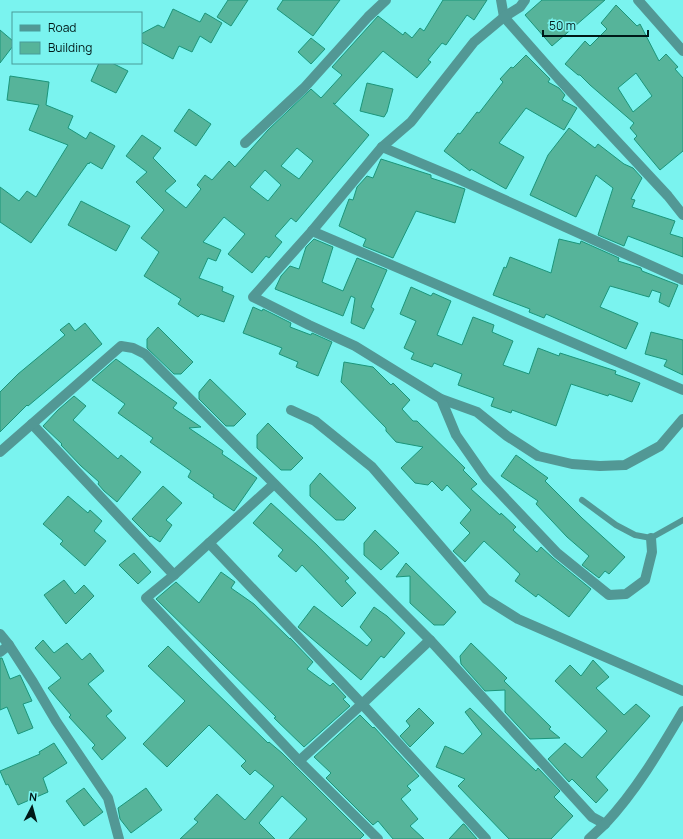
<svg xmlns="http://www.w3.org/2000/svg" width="683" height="839" font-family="Manrope,sans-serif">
  <rect width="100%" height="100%" fill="#7af3ef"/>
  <!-- building -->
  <g fill="#56b49a" stroke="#1b957a" fill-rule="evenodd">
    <path d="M228 0H248L231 26 217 17Z"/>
    <path d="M283 0H340L313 36 277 9Z"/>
    <path d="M443 0H487L474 20 467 15 446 45 442 43 428 60 431 62 417 78 383 51 335 104 333 103 369 135 296 222 291 218 275 236 282 242 269 258 266 256 252 273 228 254 245 234 224 217 203 242 221 250 216 261 208 258 199 278 223 287 222 291 234 296 224 322 201 314 198 317 178 304 181 299 144 276 159 252 141 238 164 210 136 182 147 172 126 156 142 135 161 148 153 158 176 181 165 191 186 208 201 189 197 185 205 175 212 180 229 161 235 167 268 130 311 89 321 98 342 75 332 67 378 16 403 35 405 32 412 38 420 28 424 31ZM297 148 313 161 299 179 281 166ZM265 170 281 185 268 201 250 187Z"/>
    <path d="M542 0H605L552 46 525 15Z"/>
    <path d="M616 5 637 26 640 24 659 61 666 54 678 67 675 69 683 78V151L660 170 634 139 637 136 630 128 634 123 590 85 580 75H578L565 64 585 41 590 46 607 29 601 23ZM636 73 652 96 633 112 618 88Z"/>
    <path d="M173 9 200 22 205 13 222 23 211 43 200 36 192 52 179 46 173 59 141 42V34L158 25 164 28Z"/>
    <path d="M0 30 13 41V46L0 63Z"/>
    <path d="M311 38 325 49 311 64 298 52Z"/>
    <path d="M526 55 550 79 548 82 559 88 565 95 562 100 577 108 564 130 526 108 499 143 524 157 506 189 471 169 470 171 444 151 458 133 460 134 477 112 479 113 503 82 500 79 511 67 513 68Z"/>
    <path d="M99 63H112L128 71 116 93 91 81Z"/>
    <path d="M10 76 49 82 46 105 73 116 68 128 86 139 90 132 115 146 102 169 90 162 89 164 88 163 31 243 0 222V187L19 201 27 191 36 197 68 145 29 130 39 105 7 100Z"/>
    <path d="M367 83 393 89 387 112 384 117 360 111Z"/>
    <path d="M189 109 211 124 196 146 174 131Z"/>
    <path d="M569 128 595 148 598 144 624 164 633 168 642 178 631 199 635 200 632 207 675 221 670 234 683 238V257L628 236 624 246 598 235 613 188 596 175 576 217 530 195 548 155Z"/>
    <path d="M381 159 431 175V178L465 189 455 223 416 211 393 258 363 246 366 239 339 226 349 199 353 200 357 187 367 176 373 178Z"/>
    <path d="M81 201 130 226 116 251 68 225Z"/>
    <path d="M314 239 333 247 322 282 343 291 357 258 387 270 371 307 374 309 364 329 351 323 355 298 351 296 343 316 275 289 281 276 290 266 299 269 306 247Z"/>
    <path d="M559 239 580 244 581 241 619 258 618 261 641 268 642 271 678 285 669 307 659 302 661 293 652 290 649 297 610 286 600 307 638 323 626 349 546 314 544 318 529 312 530 309 493 295 504 267 506 268 510 257 551 273Z"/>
    <path d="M411 287 431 296 433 293 451 301 437 335 462 345 473 317 494 325 492 332 513 341 503 365 529 374 538 348 559 356 560 353 616 371 615 374 640 383 632 402 609 394 608 396 571 384 556 426 512 410 511 413 491 406 494 398 458 385 462 374 434 363 432 367 411 359 414 353 404 348 416 321 400 314Z"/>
    <path d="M253 307 262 311 263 309 291 323 290 327 311 335 312 333 332 342 318 376 296 367 298 362 279 354 282 348 243 333Z"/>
    <path d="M69 323 75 331 85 323 102 344 28 406 27 405 0 432V392L18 374 65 335 60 330Z"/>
    <path d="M158 327 193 362 181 374H174L147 348V339Z"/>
    <path d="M651 332 683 340V375L664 366 667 360 645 354Z"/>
    <path d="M116 359 177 403 173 408 201 427 189 428 223 451 222 454 257 478 234 511 213 497 214 495 188 477 191 471 150 442 153 438 118 413 125 404 92 380Z"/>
    <path d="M344 362 373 367 391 385 393 383 410 400 402 409 413 421H417L465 468 463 470 477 484 471 489 500 515 501 513 516 527 513 530 537 552 541 547 553 558 591 589 569 617 538 594 536 597 515 581 520 574 484 541 465 562 453 551 470 533 460 523 471 510 447 485 442 491 432 481 428 485 415 483 401 468 423 447 396 442 386 431V428L341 382Z"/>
    <path d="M210 379 246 414 234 426H226L199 399V392Z"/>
    <path d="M74 396 86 406 73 420 118 459 121 455 141 472 117 502 104 491 98 484 99 482 81 466 61 445 62 444 43 426 58 410Z"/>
    <path d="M268 423 303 458 291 470H281L257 448V435Z"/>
    <path d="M516 455 548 478 545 481 582 518 625 557 609 574 605 571 599 578 582 565 589 556 567 537 536 504 538 501 501 476Z"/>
    <path d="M320 473 356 508 344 520H336L310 496V485Z"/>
    <path d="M163 486 182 503 166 520 172 525 160 542 151 536 150 537 132 519Z"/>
    <path d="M68 496 88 513 90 510 102 521 94 531 106 541 85 566 60 544 63 541 43 524Z"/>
    <path d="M271 503 316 544 349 578 345 581 356 593 342 607 302 565 296 572 278 556 283 550 253 523Z"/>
    <path d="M375 530 399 553 381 570 364 555V543Z"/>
    <path d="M134 553 151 572 138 584 119 565Z"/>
    <path d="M406 563 456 612 444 625H434L410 603V576L396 577Z"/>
    <path d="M221 572 235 582 231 588 254 604 290 639V638L313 662 307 669 330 686 333 683 346 697 343 699 350 706 304 747 274 718 276 717 156 599 176 582 199 603Z"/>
    <path d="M64 580 75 594 84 585 94 596 66 624 44 595Z"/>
    <path d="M314 606 367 646 372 640 360 627 374 607 387 616 405 633 384 658 381 656 361 680 298 627Z"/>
    <path d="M43 640 54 653 67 643 82 660 90 653 104 671 88 684 112 711 106 716 126 738 102 760 92 748 95 745 69 717 71 715 48 688 61 678 35 648Z"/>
    <path d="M471 643 507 678 504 681 551 727 549 729 560 738 530 739 505 712V690L485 691 461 664 460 656Z"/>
    <path d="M168 646 268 743 269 742 282 753 364 835 360 839H289L307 819 282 796 259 823 275 839H180L198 822 194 819 217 794 245 820 274 786 255 770 250 775 241 766 246 761 209 725 167 767 143 744 185 701 148 666Z"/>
    <path d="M0 658H2L10 679 20 675 32 701 23 704 33 728 18 734 7 707 0 710Z"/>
    <path d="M593 660 609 677 596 688 624 715 636 704 650 716 596 777 608 790 596 803 572 779 569 782 548 759 565 743 582 758 607 731 555 681 570 665 581 676Z"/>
    <path d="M419 708 434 723 410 747 400 736 410 726 406 721Z"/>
    <path d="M470 708 536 771 538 768 560 791 554 797 573 816 551 839H509L458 786 465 779 436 767 445 746 463 754 482 734 465 712Z"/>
    <path d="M360 715 373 728 374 727 419 776 407 786 411 790 401 799 418 819 410 826 424 839H393L378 821 373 825 326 778 331 773 314 757Z"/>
    <path d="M54 743 67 763 43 778 48 792 18 805 8 784 6 785 0 771 40 754 39 752Z"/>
    <path d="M84 788 103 812 84 826 66 801Z"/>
    <path d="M146 788 162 810 131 833 120 819 118 808Z"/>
    <path d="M463 824H464L477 839H449Z"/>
  </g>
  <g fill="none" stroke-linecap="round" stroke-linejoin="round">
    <!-- service -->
    <path stroke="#529895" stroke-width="6" d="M582 500 616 525 635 535 651 538 683 520"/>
    <!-- minor -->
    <g stroke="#529895" stroke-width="10">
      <path d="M501 0 504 17 558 78 668 196 683 215"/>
      <path d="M525 0 520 7 504 17 474 42 411 122 382 147 312 231 253 297 309 325 355 346 441 399 477 412 507 436 538 456 572 464 600 466 625 465 660 446 683 419"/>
      <path d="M638 0 683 51"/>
      <path d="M245 143 304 88 368 17 386 0"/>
      <path d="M382 147 456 178 683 280"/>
      <path d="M312 231 683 390"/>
      <path d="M441 399 456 435 486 478 557 553 609 595 626 594 645 580 652 552 651 538"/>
      <path d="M291 410 315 421 372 467 486 599 518 619 683 691"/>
      <path d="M32 424 174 575"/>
      <path d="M0 452 121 346 133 348 145 354 430 640 592 817 605 824C636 791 660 750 683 711"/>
      <path d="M274 484 174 575 146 598 299 761 378 839"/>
      <path d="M209 543 362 704 486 839"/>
      <path d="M0 652 9 645"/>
      <path d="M299 761 362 704 430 640"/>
      <path d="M589 839 605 824"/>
    </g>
    <!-- tertiary -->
    <path stroke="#529895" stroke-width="10" d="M0 634 9 645 33 682 56 721 108 798 119 839"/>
  </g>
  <!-- legend -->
  <rect x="12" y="12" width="130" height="52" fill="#7af3ef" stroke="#499c99"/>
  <rect x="20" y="25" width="20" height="6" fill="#529895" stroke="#499c99"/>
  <text x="48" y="32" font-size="12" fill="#001918">Road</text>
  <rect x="20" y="42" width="20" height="12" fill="#56b49a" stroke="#499c99"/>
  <text x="48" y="52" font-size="12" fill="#001918">Building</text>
  <!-- north arrow -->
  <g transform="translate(32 807) rotate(6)" stroke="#7af3ef" stroke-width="3" paint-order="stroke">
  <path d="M0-3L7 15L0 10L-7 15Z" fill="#001918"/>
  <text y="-6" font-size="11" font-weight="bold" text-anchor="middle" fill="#001918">N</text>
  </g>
  <!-- scale -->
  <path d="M543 30v6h105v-6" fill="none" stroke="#001918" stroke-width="2"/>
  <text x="549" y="30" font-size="12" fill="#001918" stroke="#7af3ef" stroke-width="3" paint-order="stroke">50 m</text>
</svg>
